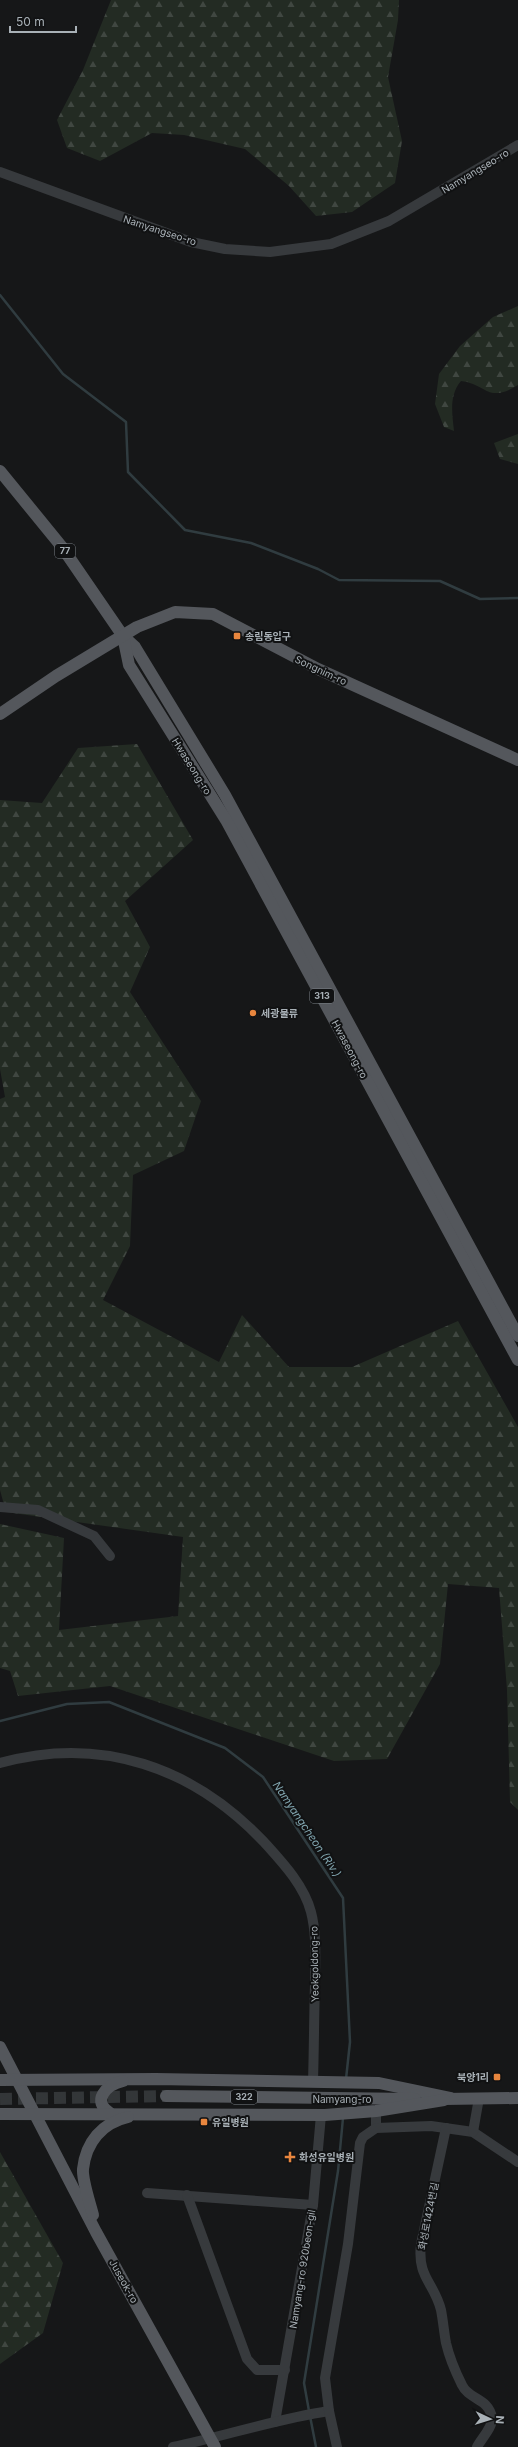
<svg xmlns="http://www.w3.org/2000/svg" width="518" height="2447" font-family="Inter,'Noto Sans KR',sans-serif">
  <defs>
    <pattern id="forest-firs" width="22" height="20" patternUnits="userSpaceOnUse"><rect width="22" height="20" fill="#232b23"/><path d="M5 1l3.5 6h-7zM16 11l3.5 6h-7z" fill="#404741"/></pattern>
  </defs>
  <rect width="100%" height="100%" fill="#161718"/>
  <!-- forest -->
  <g fill="url(#forest-firs)">
    <path d="M111 0H399L398 20 388 77 402 141 395 183 352 212 316 216 289 186 245 149 184 135 152 133 100 161 67 148 57 120 83 70Z"/>
    <path d="M518 306V385C487 404 487 384 461 381 449 395 452 413 454 431L444 427 435 404 439 374 460 346 493 317Z"/>
    <path d="M518 434V464L500 459 494 443Z"/>
    <path d="M137 744 193 840 125 901 150 947 130 992 201 1101 184 1151 133 1175 130 1246 103 1300 219 1362 242 1315 289 1367H352L458 1321 518 1427V1810L510 1802 507 1690 499 1588 448 1584 440 1664 387 1759 334 1761 110 1686 18 1696 10 1671 0 1668V1524L64 1538 59 1630 178 1616 183 1537 6 1512 0 1490V1099L5 1097 0 1069V800L42 803 78 748Z"/>
    <path d="M0 2152 63 2263 43 2333 0 2364Z"/>
  </g>
  <g fill="none" stroke-linecap="round" stroke-linejoin="round">
    <!-- stream -->
    <g stroke="#303c40" stroke-width="2.5">
      <path d="M0 295 63 374 126 422 128 472 185 530 251 543 318 569 339 580 440 581 480 599 518 598"/>
      <path d="M0 1721 67 1704 109 1702 225 1748 263 1777 343 1898 350 2042 346 2079"/>
      <path d="M309 2411 304 2383 338 2171 343 2118"/>
      <path d="M310 2416 316 2447"/>
    </g>
    <!-- major-tunnel -->
    <path stroke="#333638" stroke-width="12" stroke-dasharray="12 6" stroke-linecap="butt" d="M0 2099 166 2096"/>
    <!-- minor -->
    <g stroke="#373a3d" stroke-width="10">
      <path d="M0 172 191 242 225 249 270 252 331 244 389 221 518 145"/>
      <path d="M0 1507 38 1510 94 1536 110 1556"/>
      <path d="M0 1763C101 1735 193 1767 264 1842 282 1862 304 1885 311 1912 317 1935 315 1960 315 1984 314 2017 314 2049 313 2081"/>
      <path d="M376 2111V2128L431 2126 473 2132 518 2162"/>
      <path d="M446 2128 421 2244C417 2278 434 2282 441 2310 443 2320 444 2332 446 2343 449 2356 456 2373 462 2385 469 2400 489 2398 492 2418 493 2427 481 2439 477 2447"/>
      <path d="M473 2132 479 2098"/>
      <path d="M147 2193 313 2205"/>
      <path d="M187 2195 247 2359 257 2370H285"/>
      <path d="M275 2422 313 2205 321 2115"/>
      <path d="M173 2447C225 2436 276 2419 329 2411"/>
      <path d="M337 2447 329 2411 325 2378 348 2244 360 2143 363 2137 376 2128"/>
    </g>
    <!-- major -->
    <g stroke="#54575c" stroke-width="12">
      <path d="M0 471 62 547 123 636 135 647 225 795 518 1336"/>
      <path d="M123 636 129 665 226 820 518 1360"/>
      <path d="M0 714 56 676 137 627 175 612 213 614 318 669 518 760"/>
      <path d="M0 2047 96 2232 215 2447"/>
      <path d="M0 2080 156 2079 379 2083 451 2098"/>
      <path d="M166 2096 415 2099"/>
      <path d="M444 2099 518 2098"/>
      <path d="M110 2113C91 2101 106 2085 123 2081"/>
      <path d="M0 2114 325 2115 376 2111 444 2100"/>
      <path d="M93 2215C90 2203 82 2180 83 2169 86 2142 102 2123 128 2117"/>
    </g>
  </g>
  <!-- markers -->
  <g fill="#e8863e" stroke="#111213" stroke-width="1.5">
    <rect x="233" y="632" width="8" height="8" rx="2"/>
    <circle cx="253" cy="1013" r="4"/>
    <rect x="493" y="2073" width="8" height="8" rx="2"/>
    <rect x="200" y="2118" width="8" height="8" rx="2"/>
    <path d="M288 2151h4v4h4v4h-4v4h-4v-4h-4v-4h4z"/>
  </g>
  <g text-anchor="middle" stroke-width="4" stroke-linejoin="round" paint-order="stroke">
    <!-- shield labels -->
    <g fill="#111213" stroke="#7b8186" stroke-width="1">
      <rect x="55" y="544" width="20" height="14" rx="3"/>
      <rect x="310" y="989" width="24" height="14" rx="3"/>
      <rect x="231" y="2090" width="26" height="14" rx="3"/>
    </g>
    <g font-size="9" font-weight="bold" fill="#a9b1b7">
      <text x="65" y="554">77</text>
      <text x="322" y="999">313</text>
      <text x="244" y="2100">322</text>
    </g>
    <!-- street labels -->
    <g font-size="10" fill="#a9b1b7" stroke="#111213">
      <text transform="translate(475 171) rotate(-31)" y="4">Namyangseo-ro</text>
      <text transform="translate(160 230) rotate(18)" y="4">Namyangseo-ro</text>
      <text transform="translate(321 670) rotate(25)" y="4">Songnim-ro</text>
      <text transform="translate(192 766) rotate(58)" y="4">Hwaseong-ro</text>
      <text transform="translate(350 1049) rotate(62)" y="4">Hwaseong-ro</text>
      <text transform="translate(314 1964) rotate(-91)" y="4">Yeokgoldong-ro</text>
      <text x="342" y="2103">Namyang-ro</text>
      <text transform="translate(428 2216) rotate(-79)" y="4">화성로1424번길</text>
      <text transform="translate(302 2269) rotate(-81)" y="4">Namyang-ro 920beon-gil</text>
      <text transform="translate(124 2281) rotate(61)" y="4">Juseok-ro</text>
    </g>
    <!-- poi labels -->
    <g font-size="10" font-weight="bold" fill="#a9b1b7" stroke="#111213" text-anchor="start">
      <text x="245" y="640">송림동입구</text>
      <text x="261" y="1017">세광물류</text>
      <text x="489" y="2081" text-anchor="end">북양1리</text>
      <text x="212" y="2126">유일병원</text>
      <text x="299" y="2161">화성유일병원</text>
    </g>
    <!-- water labels -->
    <g font-size="11" font-style="italic" fill="#82a6b0" stroke="#111213">
      <text transform="translate(307 1829) rotate(56)" y="4">Namyangcheon (Riv.)</text>
    </g>
  </g>
  <!-- north arrow -->
  <g transform="translate(490 2419) rotate(94)" stroke="#111213" stroke-width="3" paint-order="stroke">
  <path d="M0-3L7 15L0 10L-7 15Z" fill="#a9b1b7"/>
  <text y="-6" font-size="11" font-weight="bold" text-anchor="middle" fill="#a9b1b7">N</text>
  </g>
  <!-- scale -->
  <path d="M10 26v6h66v-6" fill="none" stroke="#a9b1b7" stroke-width="2"/>
  <text x="16" y="26" font-size="12" fill="#a9b1b7" stroke="#111213" stroke-width="3" paint-order="stroke">50 m</text>
</svg>
